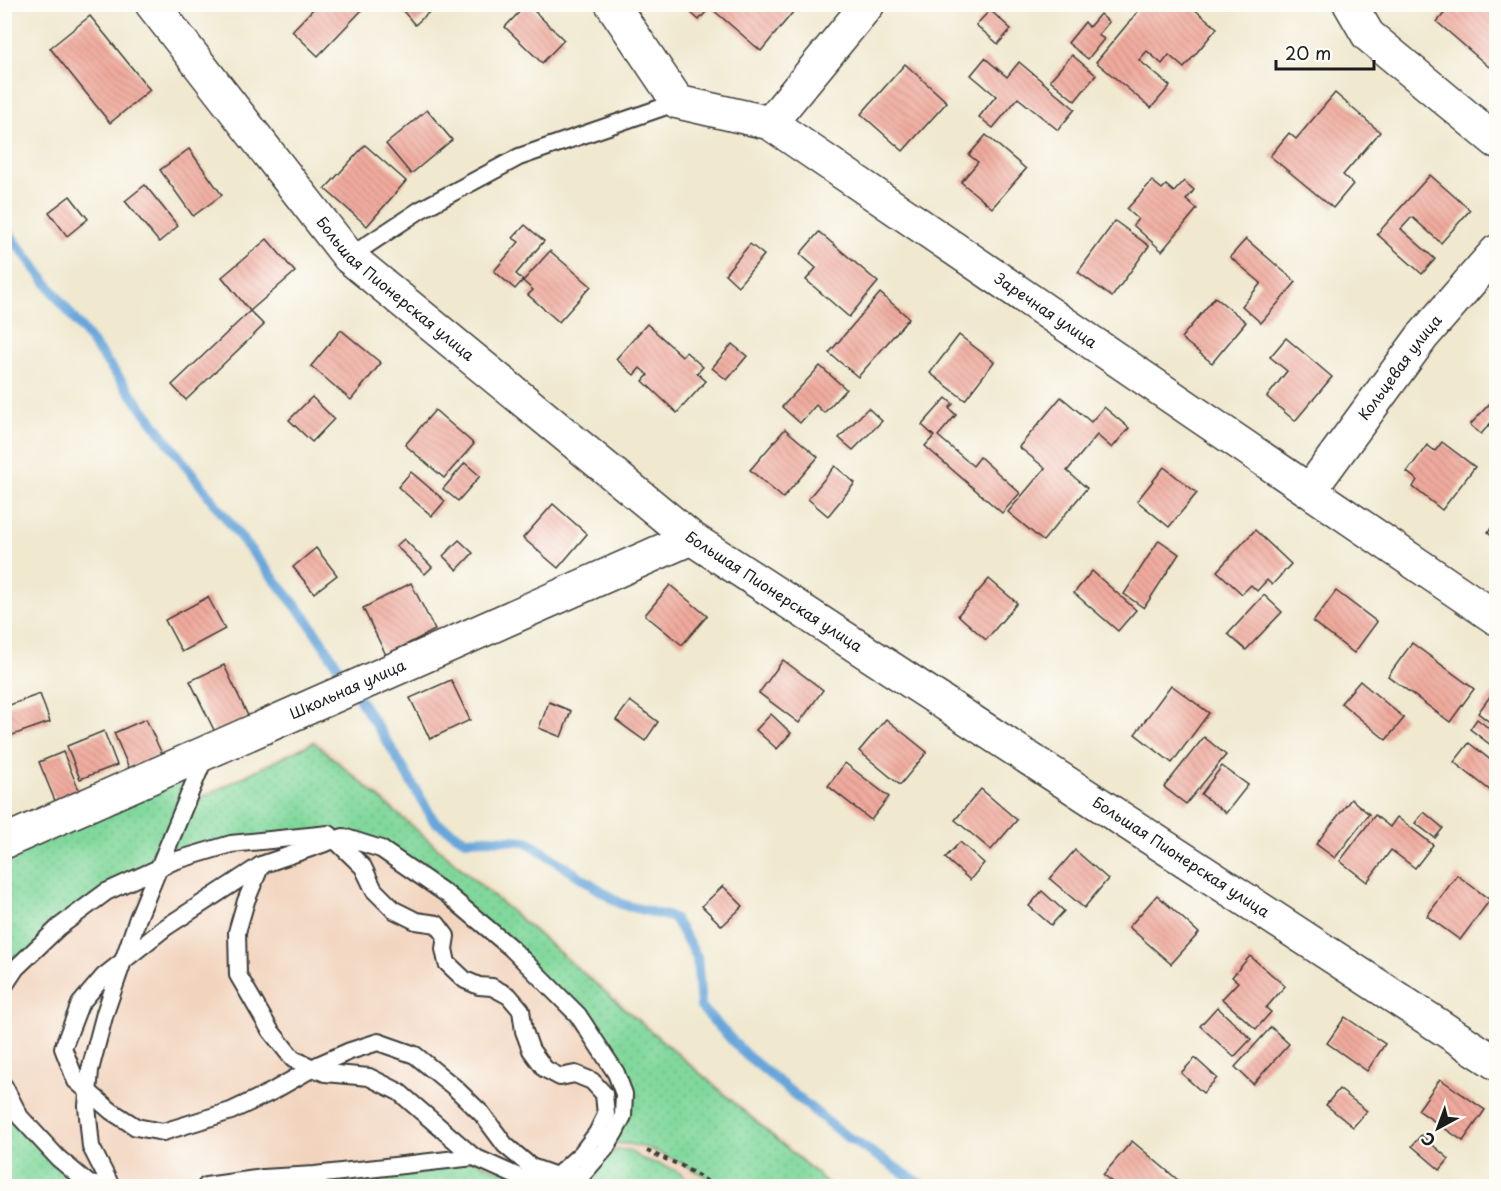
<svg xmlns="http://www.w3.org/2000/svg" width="1501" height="1191" font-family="'Playpen Sans',sans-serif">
  <defs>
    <pattern id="grass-dots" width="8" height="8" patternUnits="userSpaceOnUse" patternTransform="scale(1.5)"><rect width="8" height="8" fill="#81d89c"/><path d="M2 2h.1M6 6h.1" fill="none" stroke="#6fb986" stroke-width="1.8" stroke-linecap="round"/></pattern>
    <pattern id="building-back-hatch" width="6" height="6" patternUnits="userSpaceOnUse" patternTransform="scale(1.5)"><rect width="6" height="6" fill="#f0aa9d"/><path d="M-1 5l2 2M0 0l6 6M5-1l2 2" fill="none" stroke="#cd9287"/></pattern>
  </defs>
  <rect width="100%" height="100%" fill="#fdfcf7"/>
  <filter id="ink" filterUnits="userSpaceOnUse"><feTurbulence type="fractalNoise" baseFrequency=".0167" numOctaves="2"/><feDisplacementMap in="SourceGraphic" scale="12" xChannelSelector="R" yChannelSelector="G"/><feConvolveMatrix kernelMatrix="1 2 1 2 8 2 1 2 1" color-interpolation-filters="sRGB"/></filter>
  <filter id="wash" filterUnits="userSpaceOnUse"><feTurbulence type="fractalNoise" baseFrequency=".008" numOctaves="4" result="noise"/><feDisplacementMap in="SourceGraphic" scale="24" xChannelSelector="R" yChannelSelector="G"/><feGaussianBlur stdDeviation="1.35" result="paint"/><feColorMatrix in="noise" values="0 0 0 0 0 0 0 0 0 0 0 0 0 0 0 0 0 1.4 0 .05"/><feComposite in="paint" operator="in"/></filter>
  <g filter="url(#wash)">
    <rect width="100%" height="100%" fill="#f0e8cf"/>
    <!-- built -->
    <path fill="#f2d4be" d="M315 738 835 1186H5V890Z"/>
    <!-- grass -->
    <g fill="url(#grass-dots)" stroke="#4e7a5c" stroke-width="1.5">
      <path d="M314 742 831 1186H721L684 1164 648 1148 629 1144 612 1143 626 1114 610 1057 448 892 330 831 163 863 189 804Z"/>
      <path d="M200 759 156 866 104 889 5 977V845Z"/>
      <path d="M4 1094 85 1186H7L4 1180Z"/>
      <path d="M616 1150H628L640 1158 670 1168 683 1175 692 1186H596L591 1171 598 1163Z"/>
      <path d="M473 1160 495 1169 585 1176 589 1186H228Z"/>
    </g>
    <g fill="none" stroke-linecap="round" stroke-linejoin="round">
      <!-- stream -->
      <path stroke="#68a6da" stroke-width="10" d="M4 227 245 543 308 621 390 746 434 821 465 840 487 839 526 841 621 904 674 918 697 957 701 1007 745 1054 840 1132 924 1186"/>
    </g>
    <g id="blocks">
      <!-- building -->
      <g fill="url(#building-back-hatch)">
        <path d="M318 4H359L363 9 318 56 292 31Z"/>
        <path d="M397 4H438L415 25Z"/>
        <path d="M527 4 564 40 542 63 505 27Z"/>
        <path d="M681 4H713L699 20Z"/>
        <path d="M716 4H784L793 12 761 51 712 9Z"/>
        <path d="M994 4H1006L1001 11Z"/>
        <path d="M1144 4H1188L1217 28 1184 68 1169 55 1162 64 1147 51 1139 60 1170 86 1151 108 1096 62Z"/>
        <path d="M1452 4H1496V58L1489 67 1437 22Z"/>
        <path d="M990 10 1011 29 998 44 976 25Z"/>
        <path d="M1100 14 1109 22 1098 35 1104 39 1088 59 1068 43 1085 22 1089 27Z"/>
        <path d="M90 16 150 90 110 123 50 48Z"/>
        <path d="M1072 55 1096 75 1075 101 1050 80Z"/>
        <path d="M985 58 1007 77 1019 62 1075 109 1058 130 1018 98 993 128 979 117 996 96 971 75Z"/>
        <path d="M905 64 947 102 903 151 861 114Z"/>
        <path d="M1335 93 1380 132 1343 175 1353 184 1333 208 1270 156 1289 133 1296 139Z"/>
        <path d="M427 110 452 140 411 174 386 144Z"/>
        <path d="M986 135 1026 169 992 208 961 182 978 162 969 155Z"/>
        <path d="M365 145 406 181 367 226 325 189Z"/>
        <path d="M189 149 222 195 193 216 160 170Z"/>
        <path d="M1430 175 1470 210 1441 243 1412 217 1401 229 1435 259 1422 274 1377 234Z"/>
        <path d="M1152 181 1162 189 1166 185 1174 192 1184 181 1194 190 1186 200 1197 209 1162 251 1133 225 1138 219 1127 209Z"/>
        <path d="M145 185 178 226 159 242 125 201Z"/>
        <path d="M70 196 88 219 67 236 49 212Z"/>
        <path d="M1115 221 1149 246 1112 297 1078 272Z"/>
        <path d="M525 225 544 241 516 274 523 280 515 289 494 271 519 242 513 238Z"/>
        <path d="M819 232 878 282 849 317 806 280 816 268 800 254Z"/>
        <path d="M267 239 295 272 250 311 264 325 186 400 172 385 250 311 222 277Z"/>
        <path d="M1246 239 1296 282 1261 323 1242 306 1261 283 1230 257Z"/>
        <path d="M750 244 764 255 738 286 725 274Z"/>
        <path d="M550 251 591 286 559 322 528 295 533 290 523 281Z"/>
        <path d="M880 293 909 318 858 377 829 353Z"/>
        <path d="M1215 297 1246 322 1212 363 1181 338Z"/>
        <path d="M647 324 682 356 686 352 703 367 697 373 706 381 677 413 643 381 648 375 640 368 634 375 616 359Z"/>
        <path d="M341 330 381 363 351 400 311 366Z"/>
        <path d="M959 335 994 362 965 400 930 373Z"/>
        <path d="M1286 338 1332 377 1295 421 1267 397 1287 371 1270 357Z"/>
        <path d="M732 344 747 356 727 380 712 368Z"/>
        <path d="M820 366 846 389 824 413 816 405 800 423 782 407Z"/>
        <path d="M312 397 334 419 312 442 289 420Z"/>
        <path d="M1061 397 1091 422 1104 407 1129 428 1112 448 1097 435 1067 471 1087 488 1043 541 1008 512 1045 468 1019 447Z"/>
        <path d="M946 398 953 404 949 408 956 415 938 436 973 466 980 457 1020 493 1002 513 925 446 934 436 922 425Z"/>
        <path d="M1493 400 1496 404V417L1481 434 1470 425Z"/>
        <path d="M868 408 882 421 853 450 839 438Z"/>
        <path d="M435 410 474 444 444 478 405 445Z"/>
        <path d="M785 429 818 457 783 498 750 470Z"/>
        <path d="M1442 442 1475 467 1442 510 1413 487 1417 480 1407 472 1427 445 1435 451Z"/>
        <path d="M465 463 480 476 458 501 443 489Z"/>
        <path d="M835 466 855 483 828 516 808 499Z"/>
        <path d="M1164 467 1197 493 1169 527 1137 501Z"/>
        <path d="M411 472 445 501 432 516 398 487Z"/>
        <path d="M553 504 587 534 558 568 523 538Z"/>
        <path d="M1496 522V539L1488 532Z"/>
        <path d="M1255 530 1291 564 1272 585 1267 580 1257 591 1251 585 1242 594 1217 571Z"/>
        <path d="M404 539 432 567 425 574 396 546Z"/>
        <path d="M459 540 473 553 457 570 443 556Z"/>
        <path d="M1159 540 1179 554 1144 608 1124 594Z"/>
        <path d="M316 548 337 575 314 593 293 567Z"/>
        <path d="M1092 571 1136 610 1118 631 1074 593Z"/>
        <path d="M989 579 1017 603 986 640 958 615Z"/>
        <path d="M411 583 435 630 386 655 363 608Z"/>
        <path d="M670 585 707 616 682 645 645 615Z"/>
        <path d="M1336 591 1377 622 1354 653 1313 622Z"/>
        <path d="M1264 595 1282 612 1246 650 1228 634Z"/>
        <path d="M208 597 225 629 182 652 165 620Z"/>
        <path d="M1412 643 1474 689 1450 722 1388 676Z"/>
        <path d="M783 660 823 690 799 723 759 693Z"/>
        <path d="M224 665 249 718 216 734 190 681Z"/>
        <path d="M451 680 470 720 430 739 410 698Z"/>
        <path d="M1360 681 1404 718 1386 740 1341 703Z"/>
        <path d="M1171 685 1209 713 1172 763 1135 734Z"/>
        <path d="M1496 688V727L1478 713Z"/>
        <path d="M40 694 50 722 4 738V707Z"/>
        <path d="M630 701 658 722 645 741 616 720Z"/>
        <path d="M549 702 571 711 561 737 539 728Z"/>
        <path d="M771 714 791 733 777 749 756 730Z"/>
        <path d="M146 719 162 754 129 768 114 733Z"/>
        <path d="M886 719 927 752 900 785 859 751Z"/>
        <path d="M1477 719 1496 734V749L1470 729Z"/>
        <path d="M104 731 117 765 80 779 67 746Z"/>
        <path d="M1204 737 1226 755 1186 804 1164 787Z"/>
        <path d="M1469 743 1492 761 1496 754V795L1454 762Z"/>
        <path d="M63 752 82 797 58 808 39 762Z"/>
        <path d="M845 763 889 797 871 820 828 786Z"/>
        <path d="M1222 766 1248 785 1226 813 1201 794Z"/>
        <path d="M981 789 1017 820 991 850 955 820Z"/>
        <path d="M1351 799 1369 814 1335 858 1316 844Z"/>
        <path d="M1424 812 1443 828 1435 838 1415 823Z"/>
        <path d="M1375 815 1390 827 1397 817 1433 845 1415 868 1391 850 1367 882 1340 861Z"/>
        <path d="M960 842 984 863 970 880 945 858Z"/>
        <path d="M1075 850 1108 879 1084 908 1050 879Z"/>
        <path d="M1457 875 1490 900 1460 940 1427 916Z"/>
        <path d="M723 886 743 906 722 926 702 906Z"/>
        <path d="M1042 891 1064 911 1051 925 1029 906Z"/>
        <path d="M1157 895 1199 933 1171 964 1129 927Z"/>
        <path d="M1250 956 1285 986 1266 1008 1271 1012 1256 1029 1222 999 1238 982 1232 977Z"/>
        <path d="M1217 1007 1251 1039 1234 1057 1200 1026Z"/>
        <path d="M1345 1017 1385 1044 1367 1071 1327 1043Z"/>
        <path d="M1271 1027 1289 1044 1253 1084 1235 1067Z"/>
        <path d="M1195 1058 1217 1078 1203 1093 1181 1073Z"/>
        <path d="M1440 1079 1485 1110 1463 1141 1418 1110Z"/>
        <path d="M1339 1089 1367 1111 1353 1127 1326 1105Z"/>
        <path d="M1421 1135 1449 1159 1440 1170 1412 1146Z"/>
        <path d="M1132 1141 1185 1186H1117L1103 1175Z"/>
      </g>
    </g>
  </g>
  <g filter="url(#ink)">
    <use href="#blocks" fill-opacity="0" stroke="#3c3b37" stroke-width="1.5"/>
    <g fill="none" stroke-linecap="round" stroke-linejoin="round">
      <defs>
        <g id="lane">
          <path d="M349 257 420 210 519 157 678 102"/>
          <path d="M343 837 381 849 448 895 511 948 578 1015 616 1073 624 1094 623 1116 615 1132 605 1149 583 1174 562 1178 531 1167 505 1145 482 1114 454 1087 415 1055 378 1042 350 1051 320 1064 271 1092 231 1111 163 1132 136 1127 111 1111 76 1081 63 1048 80 1004 104 976 166 927 261 865Z"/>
          <path d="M261 865 246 901 237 932 238 975 270 1030 293 1059 325 1073 369 1077 399 1092 474 1157"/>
          <path d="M4 986 16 968 59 927 106 892 174 861 231 844 329 834 363 867 374 890 394 910 416 921 437 924 446 936 444 949 447 963 465 980 479 986 492 987 509 996 521 1010 524 1031 531 1050 545 1069 560 1077 575 1074 592 1081 604 1094 606 1115 597 1133 581 1154 559 1174 532 1183 474 1157 315 1175 263 1178 206 1186"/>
          <path d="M4 1086 20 1117 58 1158 89 1184 101 1186"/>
          <path d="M111 1186 91 1147 87 1106 90 1070 105 1013 138 918 206 754"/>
        </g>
        <g id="street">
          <path id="s1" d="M152 4 349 257 691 538 1496 1063"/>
          <path id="s2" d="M612 4 678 102 770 123 1496 618"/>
          <path d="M1350 4 1368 35 1496 141"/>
          <path d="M770 123 868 4"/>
          <path id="s3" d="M1310 490 1422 337 1496 252"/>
          <path id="s4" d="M4 842 691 538"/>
        </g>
      </defs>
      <!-- lane casing -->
      <use href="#lane" stroke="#3c3b37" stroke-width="20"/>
      <!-- street casing -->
      <use href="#street" stroke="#3c3b37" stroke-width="36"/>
      <!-- path -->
      <path stroke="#3c3b37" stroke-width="4" stroke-dasharray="4.5 4.5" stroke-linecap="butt" d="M647 1151 682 1166 715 1186"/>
      <!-- lane -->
      <use href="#lane" stroke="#fff" stroke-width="16"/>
      <!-- street -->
      <use href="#street" stroke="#fff" stroke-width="33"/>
    </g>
  </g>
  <g text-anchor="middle" stroke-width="4.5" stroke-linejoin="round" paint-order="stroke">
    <!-- street labels -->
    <g font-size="15" fill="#1c1c1c" stroke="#fdfcf7">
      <text dy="5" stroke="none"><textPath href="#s1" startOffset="376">Большая Пионерская улица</textPath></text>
      <text dy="5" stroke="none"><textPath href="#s2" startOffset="546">Заречная улица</textPath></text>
      <text dy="5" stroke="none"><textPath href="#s3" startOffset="152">Кольцевая улица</textPath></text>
      <text dy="5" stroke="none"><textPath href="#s1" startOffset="862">Большая Пионерская улица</textPath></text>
      <text dy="5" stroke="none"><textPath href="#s4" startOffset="376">Школьная улица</textPath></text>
      <text dy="5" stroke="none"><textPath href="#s1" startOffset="1348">Большая Пионерская улица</textPath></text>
    </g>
  </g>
  <!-- margin -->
  <rect width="1501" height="1191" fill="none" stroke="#fdfcf7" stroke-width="24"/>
  <!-- north arrow -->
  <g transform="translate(1438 1128) rotate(221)" stroke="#fdfcf7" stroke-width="4.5" paint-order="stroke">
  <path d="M0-4.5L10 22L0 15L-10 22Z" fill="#1c1c1c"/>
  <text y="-9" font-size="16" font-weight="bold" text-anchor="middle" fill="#1c1c1c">С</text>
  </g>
  <!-- scale -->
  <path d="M1276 60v9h98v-9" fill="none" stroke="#1c1c1c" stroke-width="3"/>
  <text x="1285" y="60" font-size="18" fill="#1c1c1c" stroke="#fdfcf7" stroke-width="4.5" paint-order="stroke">20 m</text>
</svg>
